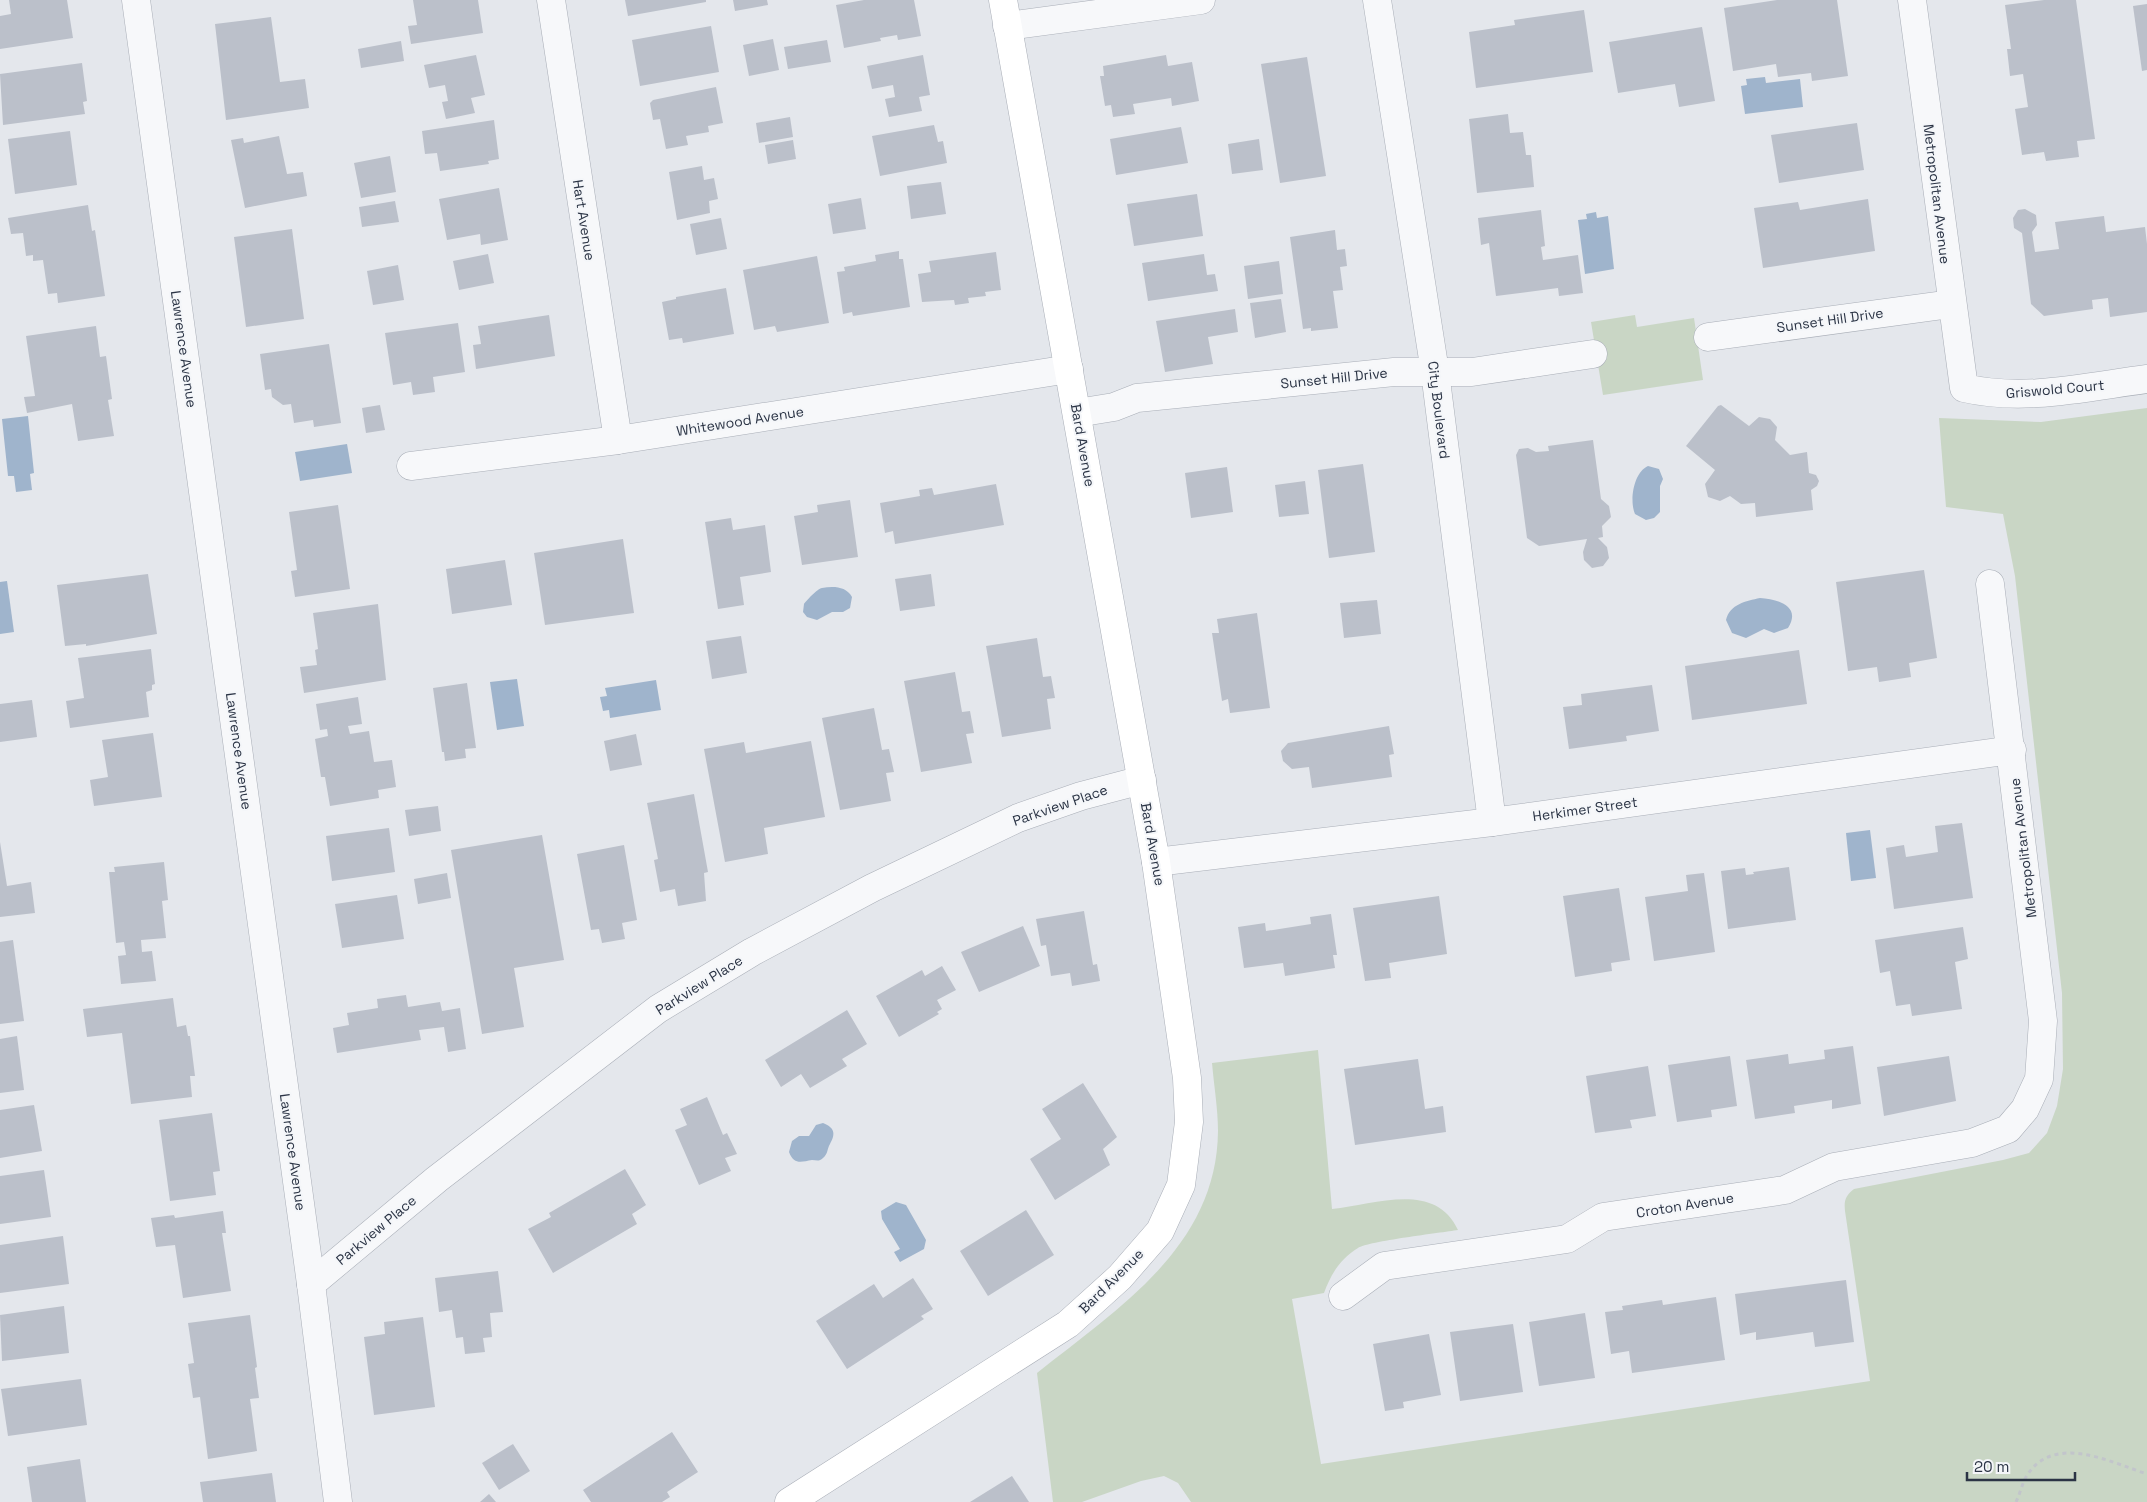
<svg xmlns="http://www.w3.org/2000/svg" width="2147" height="1502" font-family="'Space Grotesk',sans-serif">
  <rect width="100%" height="100%" fill="#e4e7ec"/>
  <!-- green -->
  <g fill="#c9d6c5">
    <path d="M1635 315 1637 327 1694 318 1703 380 1603 395 1591 322Z"/>
    <path d="M2147 408V1502H1191L1178 1483 1164 1476 1141 1481 1082 1502H1053L1037 1373C1117 1309 1217 1247 1218 1131 1218 1109 1214 1086 1212 1063L1318 1050 1332 1209C1374 1205 1435 1180 1458 1230 1440 1233 1369 1241 1358 1248 1340 1259 1331 1274 1324 1293L1292 1299 1321 1464 1870 1381 1845 1211C1844 1201 1845 1196 1854 1189L2003 1160 2029 1153 2047 1133 2057 1106 2063 1069 2062 993 2015 576 2003 514 1946 507 1939 418 2041 422Z"/>
  </g>
  <!-- water -->
  <g fill="#9fb4cc">
    <path d="M1765 77 1766 83 1800 79 1803 107 1745 114 1741 86 1747 85 1746 79Z"/>
    <path d="M1596 212 1597 218 1608 216 1614 269 1585 274 1578 220 1587 219 1586 214Z"/>
    <path d="M28 416 34 473 30 474 32 490 16 492 14 476H8L2 419Z"/>
    <path d="M347 444 352 473 300 481 295 452Z"/>
    <path d="M1648 466 1659 469 1663 479 1660 486V512L1654 518 1646 520 1635 514C1629 500 1634 472 1648 466Z"/>
    <path d="M7 581 14 632 0 634V582Z"/>
    <path d="M822 588C833 586 846 586 852 597L850 608 843 612H832L817 620 807 617 803 612 804 604C806 601 817 589 822 588Z"/>
    <path d="M1760 598C1777 599 1802 606 1788 628L1774 633 1764 629 1746 638 1732 633 1726 620C1730 604 1746 601 1760 598Z"/>
    <path d="M517 679 524 726 497 730 490 682Z"/>
    <path d="M656 680 661 710 610 718 609 710 603 711 600 697 607 696 605 688Z"/>
    <path d="M1870 830 1876 878 1851 881 1846 833Z"/>
    <path d="M823 1123C836 1128 835 1135 830 1144 827 1149 828 1154 823 1158 819 1162 816 1160 812 1160 801 1162 794 1165 789 1152L792 1141 799 1136H809L816 1125Z"/>
    <path d="M896 1202 906 1205 926 1240 924 1249 900 1262 894 1252 900 1249 882 1219 881 1211Z"/>
  </g>
  <!-- building -->
  <g fill="#bbc0ca">
    <path d="M9 0H67L73 38 0 49V16L11 14Z"/>
    <path d="M413 0H478L483 33 411 44 408 26 417 25Z"/>
    <path d="M625 0H706V2L628 16Z"/>
    <path d="M733 0H767L768 5 735 11Z"/>
    <path d="M864 0H914L921 36 898 40 897 35 880 38 881 41 844 48 836 5Z"/>
    <path d="M1777 0H1837L1848 76 1812 81 1811 73 1778 77 1776 64 1733 71 1724 8Z"/>
    <path d="M2044 0H2076L2095 139 2077 141 2079 157 2046 161 2044 152 2022 155 2015 109 2028 107 2023 74 2010 76 2007 49H2011L2005 5Z"/>
    <path d="M2147 4V70L2142 71 2133 6Z"/>
    <path d="M1584 10 1593 72 1476 88 1469 32 1515 25 1514 20Z"/>
    <path d="M271 17 280 82 305 79 309 108 226 120 215 24Z"/>
    <path d="M711 26 719 72 640 86 632 40Z"/>
    <path d="M1702 27 1715 101 1679 107 1675 84 1618 93 1609 42Z"/>
    <path d="M773 39 779 70 749 76 743 45Z"/>
    <path d="M827 40 831 62 788 69 784 47Z"/>
    <path d="M401 41 404 61 361 68 358 49Z"/>
    <path d="M476 55 485 95 471 98 475 113 446 119 442 102 448 101 445 85 429 88 424 65Z"/>
    <path d="M923 55 930 95 919 97 922 111 889 117 885 99 895 97 893 85 872 89 867 66Z"/>
    <path d="M1166 55 1168 66 1192 62 1199 101 1172 106 1171 98 1133 104 1135 114 1113 117 1111 105 1105 106 1100 76H1104L1103 66Z"/>
    <path d="M1307 57 1326 176 1280 183 1261 64Z"/>
    <path d="M82 63 87 101 83 102 85 114 3 125 0 74Z"/>
    <path d="M716 87 723 123 708 126 709 132 686 136 688 145 666 149 660 119 653 120 650 103 653 100Z"/>
    <path d="M1508 114 1510 133 1523 132 1526 155H1531L1534 187 1477 193 1469 119Z"/>
    <path d="M790 117 793 137 759 143 756 123Z"/>
    <path d="M494 120 499 159 488 161 489 164 440 171 437 153 425 154 422 131Z"/>
    <path d="M1857 123 1864 170 1779 183 1771 135Z"/>
    <path d="M934 125 938 142 943 141 947 163 880 176 872 136Z"/>
    <path d="M1181 127 1188 163 1116 175 1110 139Z"/>
    <path d="M70 131 77 185 15 194 8 139Z"/>
    <path d="M279 136 287 174 303 172 307 196 245 208 231 140 243 138 244 143Z"/>
    <path d="M1259 139 1263 170 1232 174 1228 144Z"/>
    <path d="M793 140 796 159 768 164 765 145Z"/>
    <path d="M390 156 396 192 361 198 354 163Z"/>
    <path d="M702 166 704 180 714 178 718 199 709 201 710 213 677 220 669 172Z"/>
    <path d="M941 182 946 214 911 219 907 186Z"/>
    <path d="M499 188 508 240 481 245 480 234 447 240 439 199Z"/>
    <path d="M1197 194 1203 236 1134 246 1127 204Z"/>
    <path d="M861 198 866 229 833 234 828 204Z"/>
    <path d="M1868 199 1875 251 1763 268 1754 208 1798 202 1800 210Z"/>
    <path d="M395 201 399 222 362 227 359 207Z"/>
    <path d="M88 205 92 231 95 230 105 296 58 303 57 293 48 294 43 260 33 261V255L26 256 23 233 11 234 8 218Z"/>
    <path d="M2025 209 2036 215 2037 225 2032 232 2035 252 2059 249 2055 222 2104 216 2106 232 2145 227 2147 244V312L2110 317 2108 298 2092 300 2093 309 2044 316 2031 304 2022 233 2014 228 2013 218 2018 210Z"/>
    <path d="M1541 210 1545 246 1541 247 1543 260 1578 255 1583 293 1559 296 1558 288 1496 296 1489 243 1481 245 1478 218Z"/>
    <path d="M721 218 727 249 696 255 690 224Z"/>
    <path d="M292 229 304 319 246 327 234 237Z"/>
    <path d="M1335 230 1337 250 1345 249 1347 266 1340 267 1343 290 1333 291 1338 328 1311 331V328L1303 329 1290 237Z"/>
    <path d="M899 251V259H903L910 307 853 316 852 312 843 314 837 272 845 271 844 267 876 261 875 255Z"/>
    <path d="M996 252 1001 290 985 292 986 296 968 298 969 303 955 305 954 300 922 302 918 274 931 272 929 261Z"/>
    <path d="M488 254 494 283 459 290 453 261Z"/>
    <path d="M1204 254 1207 275 1215 274 1218 291 1148 301 1142 263Z"/>
    <path d="M817 256 829 323 777 332 775 326 754 330 743 270Z"/>
    <path d="M1279 261 1283 294 1248 299 1244 266Z"/>
    <path d="M398 265 404 300 373 305 367 271Z"/>
    <path d="M726 288 734 334 683 343 682 338 669 340 662 302 676 299V297Z"/>
    <path d="M1281 299 1286 332 1255 338 1250 303Z"/>
    <path d="M1235 309 1238 332 1208 337 1213 364 1165 372 1156 321Z"/>
    <path d="M549 315 555 356 476 369 473 345 481 344 478 326Z"/>
    <path d="M458 323 465 372 433 377 435 392 413 395 411 382 393 385 385 333Z"/>
    <path d="M96 326 100 357 106 356 112 399 108 400 114 436 78 441 72 404 27 413 24 397 35 396 26 336Z"/>
    <path d="M329 344 341 423 314 427 313 420 294 423 291 404 283 405 272 397 271 389 265 390 260 354Z"/>
    <path d="M380 405 385 430 366 433 362 408Z"/>
    <path d="M1721 405 1749 426 1759 417 1770 419 1777 427 1775 440 1790 455 1807 452 1809 473 1816 475 1819 481 1817 486 1811 490 1813 510 1756 517 1755 503 1741 504 1730 496 1720 501 1708 497 1705 484 1715 470 1686 446 1718 406Z"/>
    <path d="M1593 440 1601 499 1609 506 1611 517 1602 526 1603 537 1598 538 1607 547 1609 558 1603 566 1592 568 1584 560 1583 552 1587 539 1539 546 1527 538 1516 455 1519 449 1528 448 1536 452 1549 451 1548 446Z"/>
    <path d="M1363 464 1375 552 1329 558 1318 470Z"/>
    <path d="M1227 467 1233 512 1191 518 1185 473Z"/>
    <path d="M1305 481 1309 514 1279 517 1275 485Z"/>
    <path d="M996 484 1004 525 895 544 893 531 885 533 880 503 920 496 919 490 932 488 934 495Z"/>
    <path d="M850 500 858 557 802 565 794 516 818 512 817 505Z"/>
    <path d="M338 505 350 589 295 597 291 571 297 570 289 512Z"/>
    <path d="M731 518 733 530 765 525 771 572 740 577 744 605 718 609 705 522Z"/>
    <path d="M623 539 634 613 545 625 534 553Z"/>
    <path d="M505 560 512 605 452 614 446 569Z"/>
    <path d="M1924 570 1937 658 1909 663 1911 677 1879 682 1877 667 1848 671 1836 582Z"/>
    <path d="M148 574 157 634 86 646V644L65 646 57 585Z"/>
    <path d="M931 574 935 606 900 611 895 579Z"/>
    <path d="M1377 600 1381 634 1344 638 1340 603Z"/>
    <path d="M378 604 386 680 304 693 300 667 317 665 315 650 318 649 313 613Z"/>
    <path d="M1257 613 1270 708 1230 713 1228 699 1222 701 1212 633H1219L1217 619Z"/>
    <path d="M741 636 747 673 712 679 706 641Z"/>
    <path d="M1037 638 1043 677 1051 676 1055 698 1047 699 1051 729 1002 737 986 646Z"/>
    <path d="M151 649 155 684 152 685V690L146 692 149 717 70 728 66 701 84 698 78 658Z"/>
    <path d="M1799 650 1807 704 1692 720 1685 666Z"/>
    <path d="M955 672 962 712 970 711 974 733 966 734 972 763 921 772 904 681Z"/>
    <path d="M467 683 476 748 465 749 466 758 445 761 444 752H442L433 688Z"/>
    <path d="M1652 685 1659 731 1626 736 1627 741 1569 749 1563 707 1582 705 1581 694Z"/>
    <path d="M358 697 362 724 348 726 350 734 369 731 374 762 392 760 396 787 378 790 379 798 330 806 325 777H321L315 739 328 736 327 729 320 730 316 704Z"/>
    <path d="M32 700 37 737 0 742V704Z"/>
    <path d="M874 708 882 750 889 749 894 772 886 773 891 801 840 810 822 718Z"/>
    <path d="M1389 726 1394 754 1389 755 1392 777 1312 788 1309 767 1292 769 1283 761 1281 751 1288 743Z"/>
    <path d="M153 733 162 797 94 806 90 780 108 777 102 740Z"/>
    <path d="M636 734 642 765 610 771 604 741Z"/>
    <path d="M811 741 825 817 764 828 768 854 725 862 704 749 744 742 746 753Z"/>
    <path d="M694 794 708 872 704 873 706 901 678 906 675 889 660 892 654 860 658 859 647 803Z"/>
    <path d="M438 806 441 831 409 836 405 810Z"/>
    <path d="M1962 823 1973 898 1894 909 1886 848 1904 845 1906 857 1938 852 1935 826Z"/>
    <path d="M389 828 395 872 332 881 326 836Z"/>
    <path d="M542 835 564 960 514 968 524 1027 482 1034 451 850Z"/>
    <path d="M0 842 7 886 31 882 35 913 0 917Z"/>
    <path d="M624 845 637 920 622 923 625 939 602 943 599 929 591 930 577 854Z"/>
    <path d="M164 862 168 900 162 901 166 938 141 940 142 952 152 951 156 981 121 984 118 956 126 955 124 942 116 943 109 872H115L114 867Z"/>
    <path d="M1789 867 1796 920 1728 929 1721 871 1745 868 1746 875 1754 874 1753 872Z"/>
    <path d="M447 873 451 898 418 904 414 879Z"/>
    <path d="M1704 873 1715 952 1654 961 1645 897 1688 891 1686 875Z"/>
    <path d="M1619 888 1630 960 1611 963 1612 971 1575 977 1563 896Z"/>
    <path d="M397 895 404 939 342 948 335 904Z"/>
    <path d="M1439 896 1447 954 1389 963 1391 978 1365 981 1353 908Z"/>
    <path d="M1084 911 1093 965 1097 964 1100 981 1072 986 1070 973 1051 976 1046 945 1041 946 1036 919Z"/>
    <path d="M1331 914 1337 955H1333L1335 968 1285 976 1283 963 1244 968 1238 927 1265 923 1266 931 1311 924 1310 917Z"/>
    <path d="M1023 926 1040 966 979 992 961 952Z"/>
    <path d="M1963 927 1968 959 1955 962 1962 1009 1912 1016 1910 1004 1896 1006 1890 971 1880 973 1875 940Z"/>
    <path d="M13 940 24 1021 0 1024V942Z"/>
    <path d="M942 966 956 990 937 1000 942 1009 937 1012 939 1014 899 1037 876 996 922 970 925 976Z"/>
    <path d="M406 995 408 1007 440 1002 442 1011 460 1008 466 1049 448 1052 444 1027 419 1030 421 1040 337 1053 333 1028 349 1025 347 1013 378 1008 377 999Z"/>
    <path d="M173 998 177 1027 186 1025 188 1036H190L195 1076H190L192 1097 131 1104 122 1033 87 1037 83 1009Z"/>
    <path d="M847 1010 867 1044 842 1059 847 1066 810 1088 801 1074 781 1087 765 1060Z"/>
    <path d="M17 1036 24 1090 0 1093V1039Z"/>
    <path d="M1853 1046 1861 1104 1832 1109V1100L1794 1106 1795 1113 1755 1119 1746 1060 1788 1054 1789 1064 1825 1059 1824 1050Z"/>
    <path d="M1730 1056 1737 1106 1711 1110 1712 1117 1677 1122 1668 1065Z"/>
    <path d="M1949 1056 1956 1101 1884 1116 1877 1067Z"/>
    <path d="M1418 1059 1425 1109 1443 1106 1446 1132 1355 1145 1344 1069Z"/>
    <path d="M1648 1066 1656 1116 1630 1120 1632 1128 1595 1133 1586 1076Z"/>
    <path d="M1083 1083 1117 1137 1103 1149 1110 1165 1055 1200 1030 1159 1061 1139 1042 1109Z"/>
    <path d="M707 1097 723 1135 727 1133 737 1154 725 1158 731 1171 699 1185 675 1130 687 1125 680 1109Z"/>
    <path d="M34 1105 42 1151 0 1158V1110Z"/>
    <path d="M212 1113 220 1171 213 1172 216 1195 170 1201 159 1120Z"/>
    <path d="M625 1169 646 1205 632 1214 637 1224 553 1273 528 1229 551 1217 549 1213Z"/>
    <path d="M44 1170 51 1217 0 1224V1176Z"/>
    <path d="M1026 1210 1054 1255 988 1296 960 1251Z"/>
    <path d="M223 1211 226 1233H222L231 1291 183 1298 175 1245 156 1247 151 1218 174 1215 175 1218Z"/>
    <path d="M63 1236 69 1284 0 1293V1245Z"/>
    <path d="M498 1271 503 1312 490 1313 492 1337 483 1338 485 1352 465 1354 463 1337 456 1338 452 1310 439 1312 435 1278Z"/>
    <path d="M913 1278 933 1309 921 1316 924 1319 847 1369 816 1321 874 1284 883 1298Z"/>
    <path d="M1846 1280 1854 1342 1815 1347 1813 1332 1756 1340V1332L1740 1335 1735 1294Z"/>
    <path d="M1716 1297 1725 1360 1632 1373 1629 1351 1611 1354 1605 1312 1623 1310 1622 1306 1662 1300 1663 1305Z"/>
    <path d="M64 1306 69 1353 2 1361 0 1315Z"/>
    <path d="M1585 1313 1595 1378 1539 1386 1529 1322Z"/>
    <path d="M250 1315 257 1367 255 1368 259 1398 250 1399 257 1451 208 1459 200 1397 193 1398 188 1364 194 1363 188 1323Z"/>
    <path d="M423 1317 435 1407 374 1415 364 1337 385 1334 384 1322Z"/>
    <path d="M1513 1324 1523 1392 1460 1401 1450 1332Z"/>
    <path d="M1429 1334 1441 1395 1403 1402 1404 1408 1385 1411 1373 1344Z"/>
    <path d="M81 1379 87 1425 8 1436 1 1389Z"/>
    <path d="M672 1432 698 1472 667 1492 670 1497 662 1502H591L583 1490Z"/>
    <path d="M513 1444 530 1471 499 1490 482 1463Z"/>
    <path d="M80 1459 86 1502H32L27 1467Z"/>
    <path d="M272 1473 276 1502H203L200 1482Z"/>
    <path d="M1012 1476 1029 1502H970Z"/>
    <path d="M489 1494 496 1502H480Z"/>
  </g>
  <g fill="none" stroke-linecap="round" stroke-linejoin="round">
    <defs>
      <g id="street">
        <path d="M136 0 311 1284 338 1502"/>
        <path d="M551 0 618 440"/>
        <path d="M1377 0 1435 372 1492 822"/>
        <path d="M1912 0 1964 388C2024 402 2086 387 2147 379"/>
        <path d="M1007 26 1201 0"/>
        <path d="M1708 337 1951 304"/>
        <path d="M1077 413 1114 407 1137 398 1394 372H1472L1593 354"/>
        <path d="M411 466 618 440 1069 369"/>
        <path d="M1156 862 1492 822 2012 750"/>
        <path d="M311 1284 437 1179 658 1009 752 952 872 888 1018 818 1081 796 1142 780"/>
        <path d="M1343 1296 1384 1266 1567 1239 1603 1217 1785 1190 1834 1167 1972 1143 2008 1129 2025 1109 2039 1079 2043 1021 1990 584"/>
      </g>
      <path id="secondary" d="M789 1502 1068 1324 1120 1277 1160 1231 1181 1185 1189 1122 1187 1078 1156 862 1003 0"/>
    </defs>
    <!-- street casing -->
    <use href="#street" stroke="#a9aeb7" stroke-width="29"/>
    <!-- secondary casing -->
    <use href="#secondary" stroke="#a9aeb7" stroke-width="29"/>
    <!-- path -->
    <path stroke="#c2c5cb" stroke-width="3" stroke-dasharray="4 4" stroke-linecap="butt" d="M2016 1502C2020 1494 2022 1484 2026 1477 2053 1432 2110 1462 2147 1474"/>
    <!-- street -->
    <use href="#street" stroke="#f7f8fa" stroke-width="28"/>
    <!-- secondary -->
    <use href="#secondary" stroke="#fff" stroke-width="28"/>
  </g>
  <g text-anchor="middle" stroke-width="4" stroke-linejoin="round" paint-order="stroke">
    <!-- street labels -->
    <g font-size="14" fill="#2b3445" stroke="#f4f6f9">
      <text transform="translate(1937 194) rotate(83)" y="5">Metropolitan Avenue</text>
      <text transform="translate(584 220) rotate(81)" y="5">Hart Avenue</text>
      <text transform="translate(1830 320) rotate(-8)" y="5">Sunset Hill Drive</text>
      <text transform="translate(184 349) rotate(82)" y="5">Lawrence Avenue</text>
      <text transform="translate(1334 378) rotate(-6)" y="5">Sunset Hill Drive</text>
      <text transform="translate(2055 389) rotate(-5)" y="5">Griswold Court</text>
      <text transform="translate(1439 410) rotate(83)" y="5">City Boulevard</text>
      <text transform="translate(740 421) rotate(-9)" y="5">Whitewood Avenue</text>
      <text transform="translate(1083 445) rotate(80)" y="5">Bard Avenue</text>
      <text transform="translate(239 751) rotate(82)" y="5">Lawrence Avenue</text>
      <text transform="translate(1060 805) rotate(-19)" y="5">Parkview Place</text>
      <text transform="translate(1585 809) rotate(-8)" y="5">Herkimer Street</text>
      <text transform="translate(1153 844) rotate(80)" y="5">Bard Avenue</text>
      <text transform="translate(2023 848) rotate(-97)" y="5">Metropolitan Avenue</text>
      <text transform="translate(699 985) rotate(-32)" y="5">Parkview Place</text>
      <text transform="translate(293 1152) rotate(82)" y="5">Lawrence Avenue</text>
      <text transform="translate(1685 1205) rotate(-9)" y="5">Croton Avenue</text>
      <text transform="translate(376 1230) rotate(-40)" y="5">Parkview Place</text>
      <text transform="translate(1111 1281) rotate(-45)" y="5">Bard Avenue</text>
    </g>
  </g>
  <!-- scale -->
  <path d="M1967 1472v8h108v-8" fill="none" stroke="#2b3445" stroke-width="2.5"/>
  <text x="1974" y="1472" font-size="15" fill="#2b3445" stroke="#f4f6f9" stroke-width="4" paint-order="stroke">20 m</text>
</svg>
